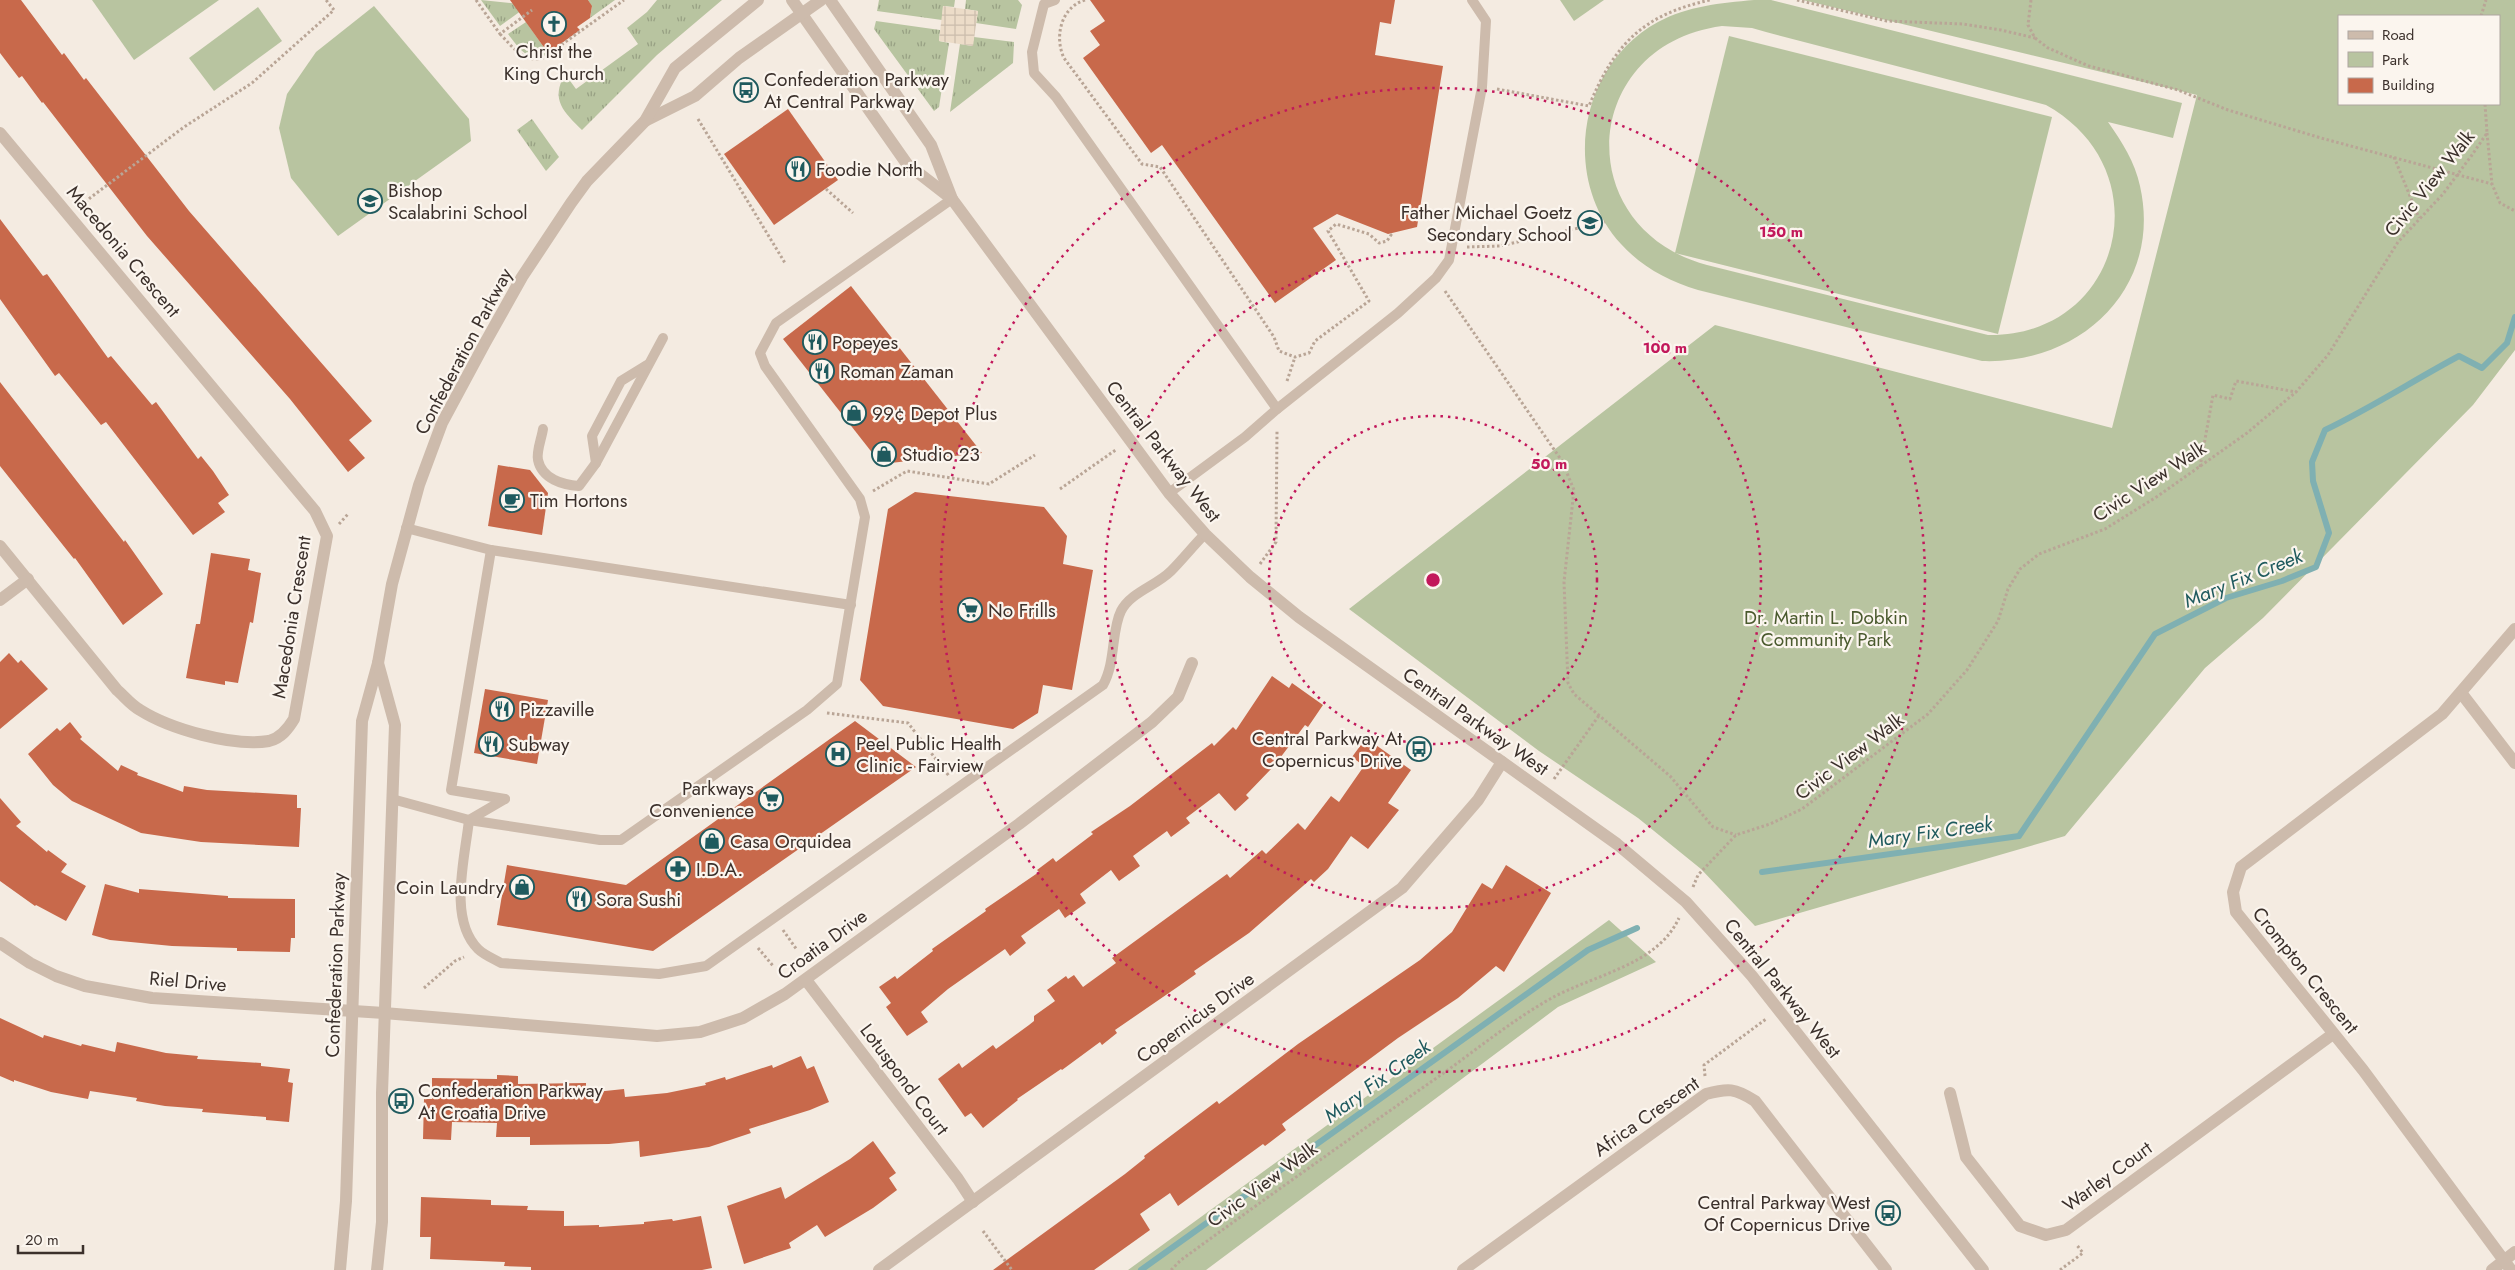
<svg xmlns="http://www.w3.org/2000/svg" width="2515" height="1270" font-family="Jost,sans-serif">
  <defs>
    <pattern id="grass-tufts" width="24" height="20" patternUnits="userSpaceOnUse" patternTransform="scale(1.25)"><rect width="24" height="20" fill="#b8c4a0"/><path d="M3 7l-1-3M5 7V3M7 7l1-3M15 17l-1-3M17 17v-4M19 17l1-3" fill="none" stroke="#97a083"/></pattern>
    <pattern id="plaza-grid" width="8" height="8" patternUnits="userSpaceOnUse" patternTransform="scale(1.25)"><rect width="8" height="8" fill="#ecdcc8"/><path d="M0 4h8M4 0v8" fill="none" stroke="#cbbdac"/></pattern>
  </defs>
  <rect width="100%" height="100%" fill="#f4ebe1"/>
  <!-- grass -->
  <g fill="url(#grass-tufts)">
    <path d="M481 0 529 5 500 26Z"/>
    <path d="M588 0H615L590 18 592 7Z"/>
    <path d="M657 0H722L657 55 582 130C564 112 550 100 565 74L576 89 638 44 627 28 647 12Z"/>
    <path d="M879 0H955L954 7 943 6 942 20 877 11Z"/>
    <path d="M966 0H1018L1022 5 1016 29 976 23 978 11 965 9Z"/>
    <path d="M876 21 940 30 939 41 949 43 939 107 934 111 874 29Z"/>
    <path d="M526 22 548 53C530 66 518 47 508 34Z"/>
    <path d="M974 37 1014 42 1013 63 950 112 960 44 972 46Z"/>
    <path d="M532 119 559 157 546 171 517 130Z"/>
  </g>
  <!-- park -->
  <g fill="#b8c4a0" fill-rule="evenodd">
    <path d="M92 0H219L134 60Z"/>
    <path d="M1560 0H1604L1574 21Z"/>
    <path d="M1754 0H1771L2182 103 2173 138 2108 122C2122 142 2135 162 2140 186 2163 288 2080 365 1982 361L1698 290C1668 281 1642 267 1621 244 1560 177 1579 65 1658 22 1688 6 1720 3 1754 0ZM1722 26 1752 28 1766 32 2046 105C2163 170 2122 337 1988 335L1707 265C1569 228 1580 45 1722 26Z"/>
    <path d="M1803 0H2515V350L2473 405 2263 618 2205 668 2065 836 1755 926 1701 869 1638 818 1539 751 1349 609 1715 325 2112 428 2197 95ZM2339 16H2499V104H2339Z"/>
    <path d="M374 6 469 119 471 141 338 236 291 178 279 128 287 94 316 52Z"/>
    <path d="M258 7 282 41 214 91 189 58Z"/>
    <path d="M1729 36 2052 117 1998 334 1675 253Z"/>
    <path d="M1609 920 1656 962 1558 1007 1206 1270H1128Z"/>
  </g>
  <!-- plaza -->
  <path fill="url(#plaza-grid)" d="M943 6 978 11 973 46 939 41Z"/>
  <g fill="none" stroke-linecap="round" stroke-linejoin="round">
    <!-- stream -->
    <g stroke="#7fb0b2" stroke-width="6">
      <path d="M1762 872 2019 836 2155 634 2226 598 2282 581 2316 567 2329 533 2313 481 2312 462 2325 430C2371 408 2414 380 2459 356L2482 368 2507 343 2515 317"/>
      <path d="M1141 1270 1588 950 1637 928"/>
    </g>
  </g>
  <!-- building -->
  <g fill="#c8694b">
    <path d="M0 0H21L62 55 64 53 84 80 86 78 189 211 372 421 349 440 365 458 348 472 290 399 147 236 43 102 42 103 22 76 19 78 0 53Z"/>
    <path d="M510 0H588L592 6 590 18 577 27 580 30 548 53Z"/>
    <path d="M1090 0H1395L1391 24 1380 22 1375 55 1443 66 1417 227 1388 234 1337 214 1313 228 1336 260 1275 303 1162 145 1151 153 1083 58 1100 45 1090 31 1105 21Z"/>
    <path d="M788 109 838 180 774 225 724 154Z"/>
    <path d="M0 219 43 276 47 274 108 358 111 356 152 405 156 402 198 459 201 456 213 471 229 495 218 503 225 512 193 535 106 422 101 425 59 373 55 376 0 299Z"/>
    <path d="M851 286 982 453 881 464 783 339Z"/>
    <path d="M0 382 124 542 125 540 163 594 123 625 75 558 74 559 0 466Z"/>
    <path d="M498 465 530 470 548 493 542 535 488 526Z"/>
    <path d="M915 492 1044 507 1067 536 1063 564 1093 570 1072 690 1043 685 1038 713 1013 729 883 706 860 680 888 509Z"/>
    <path d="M211 553 250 559 248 570 261 573 253 623 250 622 238 683 225 681V685L186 678 196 624H200Z"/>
    <path d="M9 653 18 663 21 660 48 689 0 729V662Z"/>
    <path d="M1272 676 1289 688 1292 683 1323 705 1308 727 1305 725 1274 766 1246 795 1249 798 1235 811 1219 793 1186 818 1190 823 1171 837 1167 831 1133 856 1140 866 1119 881 1111 870 1080 894 1086 903 1065 918 1059 909 1021 936 1026 943 1010 956 1005 949 948 989 921 1012 928 1022 907 1036 886 1007 891 1003 879 987 895 976 897 979 933 951 932 949 986 911 985 909 1039 872 1037 870 1053 858 1056 862 1093 834 1091 832 1130 806 1212 743 1214 746 1233 727 1236 730Z"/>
    <path d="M485 689 548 700 537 764 474 753Z"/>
    <path d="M855 721 916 767 653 951 497 925 507 865 626 885Z"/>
    <path d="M70 722 82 737 80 739 118 771 121 765 138 773 137 775 183 792 184 786 207 790 297 795V808H301L299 847 201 842 141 833 72 801 53 785 28 754 57 728 60 731Z"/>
    <path d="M1366 738 1411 770 1388 803 1399 810 1368 849 1351 836 1328 869 1314 882 1311 879 1249 933 1194 971 1196 974 1179 986 1115 1030 1117 1033 1102 1045 1100 1042 1062 1070 1061 1069 1017 1099 1018 1100 983 1128 971 1113 965 1117 938 1079 959 1063 962 1068 993 1045 996 1049 1029 1025 1034 1021V1016L1055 1001 1047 990 1066 976 1068 979 1074 975 1083 987 1116 963 1112 958 1227 874 1230 878 1262 850 1266 854 1298 823 1305 830 1331 796 1339 802 1364 766 1352 757Z"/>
    <path d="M0 798 21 822 16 826 47 852 48 850 67 864 61 872 86 886 66 921 36 905 35 906 0 881Z"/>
    <path d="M1506 865 1551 893 1504 972 1496 966 1458 998 1398 1038 1282 1124 1286 1130 1265 1146 1263 1144 1178 1206 1170 1193 1140 1214 1150 1230 1094 1270H993L1125 1174 1145 1158 1144 1156 1217 1101 1219 1104 1298 1044 1420 960 1452 932 1482 883 1492 889Z"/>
    <path d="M105 884 139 893V889L228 896V898L295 899V938H291L290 952 237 951V948L172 946 110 940 92 935Z"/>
    <path d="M0 1018 43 1038 44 1035 81 1046 82 1044 115 1052 117 1042 166 1053 198 1056 197 1059 261 1063V1066L290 1069 288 1082 293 1083 289 1122 266 1120V1117L202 1112 203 1109 165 1106 136 1101 137 1098 90 1091 88 1099 51 1092 14 1080V1082L0 1076Z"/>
    <path d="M801 1056 807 1069 814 1066 829 1102 810 1110 749 1129 751 1133 709 1147 640 1157 639 1141 609 1144 530 1145V1137H496L497 1123 452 1122 451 1140 423 1139 424 1099H432V1078L497 1079V1075L518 1076V1084L586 1083V1093L624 1089 625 1097 667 1093 706 1085 705 1083 725 1077 726 1080 772 1065 773 1068Z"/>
    <path d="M873 1141 896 1173 889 1178 897 1190 873 1208 825 1237 817 1225 789 1243 791 1248 744 1264 727 1206 781 1187 785 1199 850 1159Z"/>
    <path d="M421 1197 491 1200V1205L528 1206 527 1210 564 1211V1226L599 1225V1227L644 1224V1222L672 1219 673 1221 701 1216 712 1268 702 1270H531V1267L504 1266 505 1262 430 1259 431 1237H420Z"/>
  </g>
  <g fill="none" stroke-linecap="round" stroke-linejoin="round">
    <!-- path -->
    <g stroke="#b9a596" stroke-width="3" stroke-dasharray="2.5 2.5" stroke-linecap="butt">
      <path d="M476 0 500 34 532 10"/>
      <path d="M1085 0C1061 7 1054 37 1064 58L1142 164 1160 167 1274 337 1279 351 1295 357 1309 353 1315 341 1369 301 1328 231 1336 224 1369 234 1379 243 1387 241 1391 235 1388 234"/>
      <path d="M1797 0 1887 21 1963 24 2001 30 2035 38"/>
      <path d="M2031 0 2028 25 2035 38 2048 48 2089 66 2178 90 2228 110 2321 138 2492 184"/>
      <path d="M2481 16 2486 0"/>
      <path d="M500 34C513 47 523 63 543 58L624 0"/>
      <path d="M1497 89 1589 106C1615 43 1643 15 1710 0"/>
      <path d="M698 119 785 263"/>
      <path d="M2487 133 2492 184 2500 203 2515 211"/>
      <path d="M2394 157 2419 218"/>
      <path d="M826 189 853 213"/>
      <path d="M82 206 90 198 184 127 252 83 334 10 326 0"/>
      <path d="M1467 247 1500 246 1605 222"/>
      <path d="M1445 291 1562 461 1574 490 1564 582 1568 683 1574 694 1670 776 1713 827 1736 835"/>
      <path d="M1287 381 1295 357"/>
      <path d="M2200 467 2213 395 2230 399 2236 381 2296 392"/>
      <path d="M1060 489 1117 449"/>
      <path d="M873 491 907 471 989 484 1035 455"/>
      <path d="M339 524 349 513"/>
      <path d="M1260 564 1276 542 1277 431"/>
      <path d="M827 713 908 723 949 776"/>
      <path d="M1554 779 1600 714"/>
      <path d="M1693 887 1698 875 1736 835 1770 824 1802 809 1928 714 1967 670 1998 621 2008 589 2020 569 2039 554 2105 529 2158 496 2247 433 2296 392 2328 355 2398 242 2443 194 2472 155 2487 133 2485 104"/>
      <path d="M783 930 797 950"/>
      <path d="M758 948 774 967"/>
      <path d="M424 988 455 961 464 957"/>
      <path d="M1705 1076 1704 1065 1766 1019"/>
      <path d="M983 1231 1012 1270"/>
      <path d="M1171 1270 1181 1260C1266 1198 1352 1137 1438 1077 1475 1051 1511 1021 1550 999 1592 975 1657 966 1679 918"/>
      <path d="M2060 1270 2083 1253 2076 1244"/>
    </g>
    <!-- service -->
    <g stroke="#cdbbac" stroke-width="10">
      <path d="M1055 0 1044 4 1032 52 1034 73 1056 97 1277 409 1245 437 1169 493"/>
      <path d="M1277 409 1398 313 1436 278 1449 260 1482 87 1486 21 1472 0"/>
      <path d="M543 429C542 437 536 452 538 460 542 479 563 485 579 486L596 463 663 338"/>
      <path d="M596 463 592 436 621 381 647 365"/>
      <path d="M406 528 491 550 851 605"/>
      <path d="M491 550 451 790 505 799"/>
      <path d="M392 799 469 820 600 840H621L807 710 837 684 865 517 860 499 765 366 760 353 776 323 952 199"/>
      <path d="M505 799 469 820C465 858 448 919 478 949 484 955 494 959 501 963L659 974 706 966 1103 685C1116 662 1111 631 1121 611 1131 592 1156 586 1171 571 1183 559 1193 546 1205 534"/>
    </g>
    <!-- minor -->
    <g stroke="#cdbbac" stroke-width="12">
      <path d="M0 133 315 511 327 536 294 719C288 729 281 738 269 741 233 747 170 729 140 710 131 705 124 696 117 690L0 546"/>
      <path d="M0 600 28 579"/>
      <path d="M2462 694 2515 763"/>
      <path d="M0 943 30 963 56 976 85 986 152 998 384 1013 634 1034 657 1036 700 1032 743 1018 785 994 1019 824 1152 722 1178 697 1192 663"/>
      <path d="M806 980 958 1179 973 1202"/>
      <path d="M1950 1093 1966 1157 2020 1226 2046 1235 2066 1230 2333 1034"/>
      <path d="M879 1270 1402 888 1478 800 1502 762"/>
      <path d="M1463 1270 1706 1094C1728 1088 1735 1088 1755 1101L1886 1270"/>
      <path d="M2492 1270 2515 1252"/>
      <path d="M2511 1270 2363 1070 2236 912 2233 892 2241 867 2442 714 2515 629"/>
    </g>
    <!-- tertiary -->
    <g stroke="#cdbbac" stroke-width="12">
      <path d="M792 0 907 164 952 199 1169 493 1205 534 1250 577 1299 617 1617 844 1686 902 1752 976 1983 1270"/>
      <path d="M830 0 931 145 952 199"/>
      <path d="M645 121 695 96 739 58 821 0"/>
      <path d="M340 1270 346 1201 362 721 378 663 392 584 419 485 442 423 485 343 522 277 571 203 587 181 645 121 675 68 758 0"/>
      <path d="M377 1270 382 1222V1093L395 725 378 663"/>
    </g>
  </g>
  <!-- distance rings -->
  <g fill="none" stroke="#c2185b" stroke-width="2.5" stroke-dasharray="2.5 5">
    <circle cx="1433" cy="580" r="164"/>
    <circle cx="1433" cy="580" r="328"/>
    <circle cx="1433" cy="580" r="492"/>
  </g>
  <!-- icons -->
  <defs>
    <symbol id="church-ring" viewBox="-11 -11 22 22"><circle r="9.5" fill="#fbf5ee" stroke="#1f5a5e" stroke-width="1.5"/><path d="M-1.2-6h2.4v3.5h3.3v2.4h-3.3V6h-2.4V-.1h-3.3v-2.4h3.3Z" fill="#1f5a5e"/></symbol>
    <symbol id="bus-ring" viewBox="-11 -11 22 22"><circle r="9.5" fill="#fbf5ee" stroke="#1f5a5e" stroke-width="1.5"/><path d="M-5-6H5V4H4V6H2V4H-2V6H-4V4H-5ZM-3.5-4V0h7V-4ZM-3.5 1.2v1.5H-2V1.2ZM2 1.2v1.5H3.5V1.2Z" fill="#1f5a5e"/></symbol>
    <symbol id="restaurant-ring" viewBox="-11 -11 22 22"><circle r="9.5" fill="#fbf5ee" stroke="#1f5a5e" stroke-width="1.5"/><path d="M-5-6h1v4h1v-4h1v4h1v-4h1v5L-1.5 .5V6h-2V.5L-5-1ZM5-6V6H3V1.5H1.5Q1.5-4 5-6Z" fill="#1f5a5e"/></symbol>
    <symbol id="school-ring" viewBox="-11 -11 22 22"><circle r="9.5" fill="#fbf5ee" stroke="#1f5a5e" stroke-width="1.5"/><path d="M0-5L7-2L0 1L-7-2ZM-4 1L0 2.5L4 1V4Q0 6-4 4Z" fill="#1f5a5e"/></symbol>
    <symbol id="shop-ring" viewBox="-11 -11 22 22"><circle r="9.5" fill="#fbf5ee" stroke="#1f5a5e" stroke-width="1.5"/><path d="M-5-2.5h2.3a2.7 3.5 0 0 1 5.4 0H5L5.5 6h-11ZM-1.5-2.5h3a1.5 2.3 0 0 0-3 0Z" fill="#1f5a5e"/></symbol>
    <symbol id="cafe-ring" viewBox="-11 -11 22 22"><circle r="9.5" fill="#fbf5ee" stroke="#1f5a5e" stroke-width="1.5"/><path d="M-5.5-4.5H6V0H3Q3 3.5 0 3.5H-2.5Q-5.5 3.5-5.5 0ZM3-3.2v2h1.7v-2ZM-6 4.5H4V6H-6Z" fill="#1f5a5e"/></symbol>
    <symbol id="supermarket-ring" viewBox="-11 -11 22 22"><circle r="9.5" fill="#fbf5ee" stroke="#1f5a5e" stroke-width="1.5"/><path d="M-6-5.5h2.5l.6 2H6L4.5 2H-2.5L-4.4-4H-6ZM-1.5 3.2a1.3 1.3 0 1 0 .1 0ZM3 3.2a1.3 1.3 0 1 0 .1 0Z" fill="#1f5a5e"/></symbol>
    <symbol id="hospital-ring" viewBox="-11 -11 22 22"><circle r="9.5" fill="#fbf5ee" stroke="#1f5a5e" stroke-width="1.5"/><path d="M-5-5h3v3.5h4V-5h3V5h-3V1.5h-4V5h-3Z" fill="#1f5a5e"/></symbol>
    <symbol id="pharmacy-ring" viewBox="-11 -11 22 22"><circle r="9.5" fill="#fbf5ee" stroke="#1f5a5e" stroke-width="1.5"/><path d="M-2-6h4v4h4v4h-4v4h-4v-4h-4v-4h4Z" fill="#1f5a5e"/></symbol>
  </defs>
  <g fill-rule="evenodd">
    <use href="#church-ring" x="540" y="10" width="28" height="28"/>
    <use href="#bus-ring" x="732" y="76" width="28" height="28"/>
    <use href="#restaurant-ring" x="784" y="155" width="28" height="28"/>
    <use href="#school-ring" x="356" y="187" width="28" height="28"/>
    <use href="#school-ring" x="1576" y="209" width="28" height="28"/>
    <use href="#restaurant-ring" x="801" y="328" width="28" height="28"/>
    <use href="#restaurant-ring" x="808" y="357" width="28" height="28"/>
    <use href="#shop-ring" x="840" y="399" width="28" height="28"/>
    <use href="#shop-ring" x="870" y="440" width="28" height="28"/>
    <use href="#cafe-ring" x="498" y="486" width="28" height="28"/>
    <use href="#supermarket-ring" x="956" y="596" width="28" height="28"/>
    <use href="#restaurant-ring" x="488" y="695" width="28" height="28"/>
    <use href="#restaurant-ring" x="477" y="730" width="28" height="28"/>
    <use href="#bus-ring" x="1405" y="735" width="28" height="28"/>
    <use href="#hospital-ring" x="824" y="740" width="28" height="28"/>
    <use href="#supermarket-ring" x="757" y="785" width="28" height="28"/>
    <use href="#shop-ring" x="698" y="827" width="28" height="28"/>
    <use href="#pharmacy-ring" x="664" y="855" width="28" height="28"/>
    <use href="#shop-ring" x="508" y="873" width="28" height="28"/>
    <use href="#restaurant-ring" x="565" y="885" width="28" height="28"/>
    <use href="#bus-ring" x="387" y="1087" width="28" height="28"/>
    <use href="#bus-ring" x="1874" y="1199" width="28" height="28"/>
  </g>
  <g text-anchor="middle" stroke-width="4.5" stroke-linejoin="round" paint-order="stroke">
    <!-- poi labels -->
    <g font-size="19" fill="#3b302b" stroke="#fbf5ee" text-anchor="start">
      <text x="554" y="58" text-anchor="middle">Christ the<tspan x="554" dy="22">King Church</tspan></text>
      <text x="764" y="86">Confederation Parkway<tspan x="764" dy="22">At Central Parkway</tspan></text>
      <text x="816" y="176">Foodie North</text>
      <text x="388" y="197">Bishop<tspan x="388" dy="22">Scalabrini School</tspan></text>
      <text x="1572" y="219" text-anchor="end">Father Michael Goetz<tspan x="1572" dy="22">Secondary School</tspan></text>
      <text x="832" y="349">Popeyes</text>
      <text x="840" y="378">Roman Zaman</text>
      <text x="872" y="420">99¢ Depot Plus</text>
      <text x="902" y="461">Studio 23</text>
      <text x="530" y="507">Tim Hortons</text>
      <text x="988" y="617">No Frills</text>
      <text x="520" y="716">Pizzaville</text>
      <text x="1402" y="745" text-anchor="end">Central Parkway At<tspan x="1402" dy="22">Copernicus Drive</tspan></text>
      <text x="856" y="750">Peel Public Health<tspan x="856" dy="22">Clinic - Fairview</tspan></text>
      <text x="508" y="751">Subway</text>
      <text x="754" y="795" text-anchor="end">Parkways<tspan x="754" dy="22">Convenience</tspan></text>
      <text x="730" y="848">Casa Orquidea</text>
      <text x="696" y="876">I.D.A.</text>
      <text x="504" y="894" text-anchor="end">Coin Laundry</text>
      <text x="596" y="906">Sora Sushi</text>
      <text x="418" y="1097">Confederation Parkway<tspan x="418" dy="22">At Croatia Drive</tspan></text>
      <text x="1870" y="1209" text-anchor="end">Central Parkway West<tspan x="1870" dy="22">Of Copernicus Drive</tspan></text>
    </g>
    <!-- street labels -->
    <g font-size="19" fill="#3b302b" stroke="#fbf5ee">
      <text transform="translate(2429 183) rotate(-51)" y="7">Civic View Walk</text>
      <text transform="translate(124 251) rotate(50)" y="7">Macedonia Crescent</text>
      <text transform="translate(463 351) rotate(-62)" y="7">Confederation Parkway</text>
      <text transform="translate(1164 451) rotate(52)" y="7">Central Parkway West</text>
      <text transform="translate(2149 481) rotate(-33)" y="7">Civic View Walk</text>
      <text transform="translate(291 617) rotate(-81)" y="7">Macedonia Crescent</text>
      <text transform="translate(1476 721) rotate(35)" y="7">Central Parkway West</text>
      <text transform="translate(1849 756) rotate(-37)" y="7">Civic View Walk</text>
      <text transform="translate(822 944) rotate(-36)" y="7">Croatia Drive</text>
      <text transform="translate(335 965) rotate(-88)" y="7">Confederation Parkway</text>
      <text transform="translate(2306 970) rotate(51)" y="7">Crompton Crescent</text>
      <text transform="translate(188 981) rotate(5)" y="7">Riel Drive</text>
      <text transform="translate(1783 988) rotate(51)" y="7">Central Parkway West</text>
      <text transform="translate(1195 1017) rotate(-36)" y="7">Copernicus Drive</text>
      <text transform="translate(905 1079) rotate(53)" y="7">Lotuspond Court</text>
      <text transform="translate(1646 1116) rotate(-35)" y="7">Africa Crescent</text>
      <text transform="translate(2107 1176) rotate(-36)" y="7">Warley Court</text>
      <text transform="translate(1262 1184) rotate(-36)" y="7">Civic View Walk</text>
    </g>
    <!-- park labels -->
    <g font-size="19" fill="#4a5a2e" stroke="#fbf5ee">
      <text x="1826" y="624">Dr. Martin L. Dobkin<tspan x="1826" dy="22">Community Park</tspan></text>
    </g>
    <!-- water labels -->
    <g font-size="20" font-style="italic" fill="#1f5a5e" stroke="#fbf5ee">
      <text transform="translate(2243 578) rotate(-22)" y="7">Mary Fix Creek</text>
      <text transform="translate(1930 832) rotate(-8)" y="7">Mary Fix Creek</text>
      <text transform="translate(1377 1081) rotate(-36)" y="7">Mary Fix Creek</text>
    </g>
  </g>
  <circle cx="1433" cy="580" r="8" fill="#c2185b" stroke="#fbf5ee" stroke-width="2.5"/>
  <g font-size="15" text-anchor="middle" font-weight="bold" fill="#c2185b" stroke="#fbf5ee" stroke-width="4.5" stroke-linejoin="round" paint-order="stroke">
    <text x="1781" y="237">150 m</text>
    <text x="1665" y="353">100 m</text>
    <text x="1549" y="469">50 m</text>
  </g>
  <!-- legend -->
  <rect x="2338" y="15" width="162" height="90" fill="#fbf5ee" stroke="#aea6a0"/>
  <rect x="2348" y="31" width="25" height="8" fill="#cdbbac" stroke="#aea6a0"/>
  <text x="2382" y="40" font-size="15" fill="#3b302b">Road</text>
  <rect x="2348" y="52" width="25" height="15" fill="#b8c4a0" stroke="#aea6a0"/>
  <text x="2382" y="65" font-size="15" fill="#3b302b">Park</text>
  <rect x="2348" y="78" width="25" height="15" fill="#c8694b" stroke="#aea6a0"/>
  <text x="2382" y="90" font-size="15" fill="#3b302b">Building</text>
  <!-- scale -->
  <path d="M18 1245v8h65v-8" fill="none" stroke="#3b302b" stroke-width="2.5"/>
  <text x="25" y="1245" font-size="15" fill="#3b302b" stroke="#fbf5ee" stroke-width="4" paint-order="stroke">20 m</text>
</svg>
